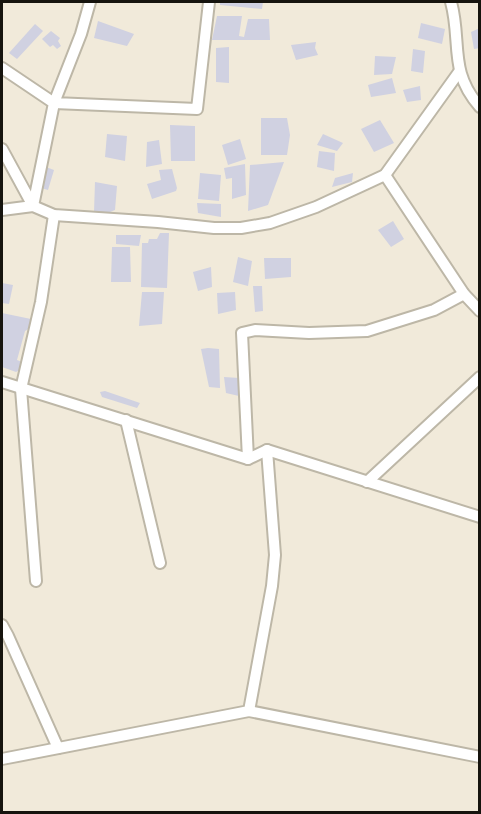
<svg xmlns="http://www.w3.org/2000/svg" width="481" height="814" font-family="Poppins,sans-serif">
  <rect width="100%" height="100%" fill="#f1eada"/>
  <!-- building -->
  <g fill="#d0d1e1">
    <path d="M220 2H263L262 9 220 5Z"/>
    <path d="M217 16H242L239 36 244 37 248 19H269L270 40H212Z"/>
    <path d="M98 21 134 34 127 46 94 38Z"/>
    <path d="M421 23 445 29 442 44 418 38Z"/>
    <path d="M35 24 43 31 17 59 9 53Z"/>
    <path d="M480 28V48L474 49 471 32Z"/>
    <path d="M51 31 60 38 58 41 61 46 57 49 53 45 50 47 42 39Z"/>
    <path d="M316 42 315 48 318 55 296 60 291 45Z"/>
    <path d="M229 47V83L216 82V48Z"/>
    <path d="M413 49 425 51 423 73 411 71Z"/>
    <path d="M375 56 396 57 392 74 374 75Z"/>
    <path d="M392 78 396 93 371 97 368 85Z"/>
    <path d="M420 86 421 100 407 102 403 90Z"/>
    <path d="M261 118H287L290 135 287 155H261Z"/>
    <path d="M380 120 394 143 374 152 361 129Z"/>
    <path d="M170 125 195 126V161H171Z"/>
    <path d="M107 134 127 136 125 161 105 157Z"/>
    <path d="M323 134 343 143 337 151 317 145Z"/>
    <path d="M240 139 246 159 228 165 222 145Z"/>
    <path d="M159 140 162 164 146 167 147 142Z"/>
    <path d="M319 151 335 153 334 171 317 167Z"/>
    <path d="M284 162 268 205 248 211 250 165Z"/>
    <path d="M245 164 246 195 232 199V178L226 179 224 168Z"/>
    <path d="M46 167 54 170 48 190 41 188Z"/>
    <path d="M172 169 177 188 176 191 152 199 147 184 161 180 159 170Z"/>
    <path d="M200 173 221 175 219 201 198 199Z"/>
    <path d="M353 173 352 182 332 187 335 178Z"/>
    <path d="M95 182 117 186 115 210 105 214 94 212Z"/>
    <path d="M197 203 221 204V217L198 213Z"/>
    <path d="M393 221 404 239 391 247 378 230Z"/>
    <path d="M160 233H169L167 288 141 287 142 243H148L149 239H157Z"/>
    <path d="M116 235H141L139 246 116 244Z"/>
    <path d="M112 247H130L131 282H111Z"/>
    <path d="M238 257 252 261 248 286 233 282Z"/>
    <path d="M264 258H291V277L265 279Z"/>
    <path d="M211 267 212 287 198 291 193 272Z"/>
    <path d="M2 283 13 285 9 304 2 303Z"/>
    <path d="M253 286H262L263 311 255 312Z"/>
    <path d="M142 292H164L162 324 139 326Z"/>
    <path d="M235 292 236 310 218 314 217 293Z"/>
    <path d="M2 313 31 319 30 328 25 331 17 360 22 362 21 369 16 372 2 367Z"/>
    <path d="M208 348 219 349 220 388 209 387 201 349Z"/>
    <path d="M224 377 239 378V396L226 393Z"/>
    <path d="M105 391 140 403 137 408 102 397 100 392Z"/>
  </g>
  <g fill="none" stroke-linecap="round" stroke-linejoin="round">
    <defs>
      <g id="minor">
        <path d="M90 2 81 34 54 103 197 109 209 2"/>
        <path d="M451 2C462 42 448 71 480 107"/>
        <path d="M2 68 54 103 33 206"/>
        <path d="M2 149 33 206"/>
        <path d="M385 175 464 294 480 311"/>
        <path d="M2 210 33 206 54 215 158 222 214 228H241L270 223 316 207 385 175 459 72"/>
        <path d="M2 382 248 459 267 450 480 517"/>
        <path d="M126 420 160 563"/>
        <path d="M248 459 242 333 255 330 309 333 367 331 434 310 464 294"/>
        <path d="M367 482 480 377"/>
        <path d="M36 581 21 389 41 302 54 215"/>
        <path d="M2 625 8 636 58 748"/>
        <path d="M249 711 480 757"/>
        <path d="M2 759 249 711 272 586 275 555 267 450"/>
      </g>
    </defs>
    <!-- minor casing -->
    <use href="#minor" stroke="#bdb7a7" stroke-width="14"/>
    <!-- minor -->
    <use href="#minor" stroke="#fff" stroke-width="10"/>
  </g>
  <!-- border -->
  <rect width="481" height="814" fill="none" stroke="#16140e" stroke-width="6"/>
</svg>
